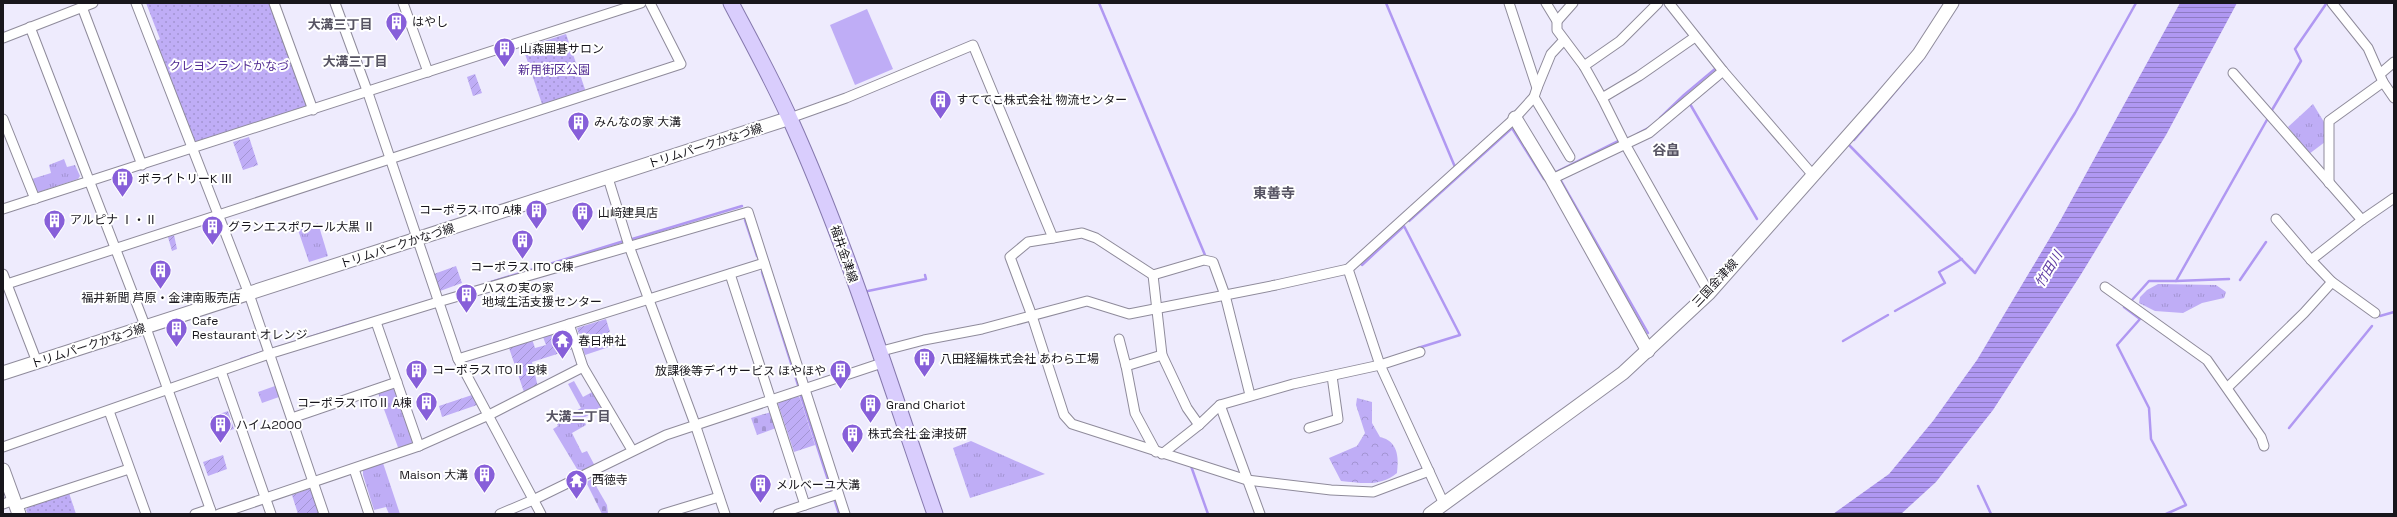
<svg xmlns="http://www.w3.org/2000/svg" width="2397" height="517" font-family="'Space Grotesk','Noto Sans JP',sans-serif">
  <defs>
    <pattern id="grass-tufts" width="24" height="20" patternUnits="userSpaceOnUse"><rect width="24" height="20" fill="#bfadf6"/><path d="M3 7l-1-3M5 7V3M7 7l1-3M15 17l-1-3M17 17v-4M19 17l1-3" fill="none" stroke="#a394d2"/></pattern>
    <pattern id="forest-crowns" width="20" height="18" patternUnits="userSpaceOnUse"><rect width="20" height="18" fill="#bfadf6"/><path d="M2 6a3 3 0 1 1 6 0M12 15a3 3 0 1 1 6 0" fill="none" stroke="#a394d2"/></pattern>
    <pattern id="cemetery-stones" width="16" height="16" patternUnits="userSpaceOnUse"><rect width="16" height="16" fill="#bfadf6"/><path d="M2 7V4a2 2 0 0 1 4 0v3zM10 15v-3a2 2 0 0 1 4 0v3z" fill="#a394d2"/></pattern>
    <pattern id="park-dots" width="8" height="8" patternUnits="userSpaceOnUse"><rect width="8" height="8" fill="#bfadf6"/><path d="M2 2h.1M6 6h.1" fill="none" stroke="#a394d2" stroke-width="1.8" stroke-linecap="round"/></pattern>
    <pattern id="garden-furrows" width="10" height="10" patternUnits="userSpaceOnUse"><rect width="10" height="10" fill="#bfadf6"/><path d="M-1 1l2-2M0 10L10 0M9 11l2-2" fill="none" stroke="#a394d2"/></pattern>
    <pattern id="water-rules" width="6" height="5" patternUnits="userSpaceOnUse"><rect width="6" height="5" fill="#b098f2"/><path d="M0 2.5h6" fill="none" stroke="#8e7bc3"/></pattern>
  </defs>
  <rect width="100%" height="100%" fill="#eeebfd"/>
  <!-- grass -->
  <g fill="url(#grass-tufts)">
    <path d="M2313 104 2324 122 2325 142 2309 154 2288 127Z"/>
    <path d="M64 159 67 167 75 165 80 176 78 179 39 192 36 191 32 179 51 173 49 165Z"/>
    <path d="M318 223 328 256 309 262 298 230Z"/>
    <path d="M2158 284 2216 285 2226 292 2224 298 2202 303 2183 313 2155 311 2139 303 2140 297 2147 290Z"/>
    <path d="M611 333 615 345 585 355 581 343Z"/>
    <path d="M574 381 583 397 594 391 603 408 583 418 586 425 572 433 582 453 587 451 595 466 580 474 553 429 558 426 556 422 581 408 568 384Z"/>
    <path d="M275 386 279 397 262 403 258 392Z"/>
    <path d="M392 388 398 391 415 440 412 446 399 450 378 393Z"/>
    <path d="M971 441 1045 474 970 498 953 448Z"/>
    <path d="M383 463 400 514H389L386 507 374 510 363 475V470Z"/>
  </g>
  <!-- forest -->
  <path fill="url(#forest-crowns)" d="M1357 398 1372 402V423L1380 437C1398 441 1399 457 1397 473 1380 487 1362 483 1341 481L1329 458 1357 446 1365 433 1356 405Z"/>
  <!-- cemetery -->
  <g fill="url(#cemetery-stones)">
    <path d="M771 412 776 428 757 435 751 418Z"/>
    <path d="M592 479 607 505 608 514H602L586 482Z"/>
  </g>
  <!-- park -->
  <g fill="url(#park-dots)">
    <path d="M146 3H270L307 102 306 106 196 142 192 139 154 42 160 39Z"/>
    <path d="M566 34 586 92 543 107 523 48Z"/>
    <path d="M69 493 76 514H28L26 510 29 506Z"/>
  </g>
  <!-- garden -->
  <g fill="url(#garden-furrows)">
    <path d="M475 74 482 93 473 96 467 77Z"/>
    <path d="M249 137 258 165 243 170 233 142Z"/>
    <path d="M174 235 177 249 172 251 168 237Z"/>
    <path d="M456 266 462 283 440 291 434 274Z"/>
    <path d="M606 319 610 332 581 341 577 328Z"/>
    <path d="M567 330 576 348 532 362 538 387 525 395 509 348 532 339 535 348 546 345 543 337Z"/>
    <path d="M472 395 477 405 442 417 439 406Z"/>
    <path d="M797 395 800 398 815 445 794 452 778 404 780 401Z"/>
    <path d="M228 411 234 429 217 435 211 417Z"/>
    <path d="M223 455 227 469 208 476 203 462Z"/>
    <path d="M309 489 312 491 320 514H298L292 495Z"/>
  </g>
  <!-- pitch -->
  <g fill="#bfadf6">
    <path d="M867 9 893 69 855 85 830 25Z"/>
    <path d="M280 58 286 76 270 81 264 64Z"/>
  </g>
  <!-- water -->
  <path fill="url(#water-rules)" d="M2180 3H2237L2166 135 2080 276 1993 410 1936 482 1901 514H1833L1889 474 1933 421 1977 360 2060 221Z"/>
  <g fill="none" stroke-linecap="round" stroke-linejoin="round">
    <!-- stream -->
    <g stroke="#b098f2" stroke-width="2.5">
      <path d="M1099 3 1205 255"/>
      <path d="M1386 3 1455 167"/>
      <path d="M3 30V31"/>
      <path d="M1690 104 1757 219"/>
      <path d="M2272 110 2301 61 2295 49 2326 4"/>
      <path d="M1660 118 1684 95 1715 69"/>
      <path d="M1637 134 1652 126"/>
      <path d="M1854 140 1922 60"/>
      <path d="M1618 141 1556 172 1648 333"/>
      <path d="M1848 144 1975 273 2075 113 2136 3"/>
      <path d="M745 220 757 256"/>
      <path d="M1409 221 1512 128 1544 179"/>
      <path d="M629 240 742 206"/>
      <path d="M1362 265 1404 226 1460 335 1418 348"/>
      <path d="M762 272 799 388"/>
      <path d="M2240 280 2266 242"/>
      <path d="M2176 281 2229 279"/>
      <path d="M491 282 624 241"/>
      <path d="M868 291 926 279 925 275"/>
      <path d="M2132 300 2149 281H2176L2268 118"/>
      <path d="M2124 307 2140 319 2117 345 2149 408 2151 439 2186 505 2166 514"/>
      <path d="M1895 311 1945 283 1939 272 1962 259"/>
      <path d="M2380 316 2394 312"/>
      <path d="M1843 341 1888 315"/>
      <path d="M241 359 355 323"/>
      <path d="M800 393 839 514"/>
      <path d="M2289 428 2372 326"/>
      <path d="M1191 466 1208 514"/>
      <path d="M1978 486 1991 514"/>
    </g>
    <defs>
      <g id="street">
        <path d="M136 3 249 294 324 514"/>
        <path d="M274 3 313 110"/>
        <path d="M335 3 368 93 458 359 541 514"/>
        <path d="M403 3 428 72"/>
        <path d="M1546 3 1557 21V30L1584 66 1602 98 1625 144 1709 293"/>
        <path d="M1669 3 1723 71 1812 174"/>
        <path d="M2332 3 2368 48 2383 82 2394 98"/>
        <path d="M82 7 142 165"/>
        <path d="M1557 21 1573 3"/>
        <path d="M30 27 146 328 212 514"/>
        <path d="M3 38 93 3"/>
        <path d="M1584 66 1620 41 1658 3"/>
        <path d="M2233 73 2362 220 2311 260 2332 282 2375 313"/>
        <path d="M2380 74 2394 62"/>
        <path d="M1537 88 1551 54 1564 40"/>
        <path d="M1534 97 1570 157"/>
        <path d="M1602 98 1639 76 1695 37"/>
        <path d="M790 118 846 98 973 45 1053 238 1082 233 1096 238 1153 275 1204 260 1213 262 1225 295 1250 395"/>
        <path d="M3 119 35 199"/>
        <path d="M608 178 629 246 695 424 725 514"/>
        <path d="M1552 179 1649 133 1723 71"/>
        <path d="M2329 183V121L2383 82"/>
        <path d="M3 209 641 3"/>
        <path d="M2276 219 2311 260"/>
        <path d="M2362 220 2394 198"/>
        <path d="M1053 238 1028 242 1010 257 1032 316 1064 415 1072 424 1247 480 1331 490 1373 492 1429 471"/>
        <path d="M1348 269 1380 365 1444 504"/>
        <path d="M3 274 37 362"/>
        <path d="M730 274 805 505"/>
        <path d="M1153 275 1162 355 1187 408 1199 425 1220 405 1293 384 1380 365 1420 352"/>
        <path d="M7 284 681 64 650 3"/>
        <path d="M2105 287 2207 360 2261 437 2264 446"/>
        <path d="M376 322 419 446"/>
        <path d="M1119 339 1126 366"/>
        <path d="M878 352 924 340 982 329 1087 301 1129 314 1276 285 1348 269 1515 118 1534 97 1537 88 1509 3"/>
        <path d="M458 359 764 263"/>
        <path d="M583 367 632 450"/>
        <path d="M221 371 271 514"/>
        <path d="M2228 387 2304 313 2332 282"/>
        <path d="M1220 405 1260 514"/>
        <path d="M109 411 146 514"/>
        <path d="M292 418 397 382"/>
        <path d="M1309 428 1338 419 1332 376"/>
        <path d="M3 447 269 354 438 302 748 212 845 514"/>
        <path d="M1156 452 1135 413 1126 366 1162 355"/>
        <path d="M1162 454 1199 425"/>
        <path d="M354 469 369 514"/>
        <path d="M3 504 14 500"/>
        <path d="M16 506 129 469"/>
        <path d="M195 514 210 509"/>
        <path d="M219 514 419 446 489 415 583 367 569 324"/>
        <path d="M500 514 533 500 666 435 882 363"/>
        <path d="M663 514 719 497"/>
        <path d="M778 514 838 494"/>
      </g>
      <g id="secondary">
        <path d="M1515 118 1552 179 1648 351"/>
        <path d="M3 373 790 118"/>
        <path d="M3 470 19 514"/>
        <path d="M1430 514 1623 373 1709 293 1878 102 1919 54 1952 3"/>
      </g>
      <path id="primary" d="M731 3C751 41 772 79 790 119 848 247 889 382 935 514"/>
    </defs>
    <!-- street casing -->
    <use href="#street" stroke="#8f8b9b" stroke-width="11"/>
    <!-- secondary casing -->
    <use href="#secondary" stroke="#8f8b9b" stroke-width="15"/>
    <!-- primary casing -->
    <use href="#primary" stroke="#8578ad" stroke-width="17"/>
    <!-- street -->
    <use href="#street" stroke="#fff" stroke-width="9"/>
    <!-- secondary -->
    <use href="#secondary" stroke="#fff" stroke-width="13"/>
    <!-- primary -->
    <use href="#primary" stroke="#d9cdfd" stroke-width="15"/>
  </g>
  <!-- icons -->
  <defs>
    <symbol id="building-pin" viewBox="-11 -11 22 30"><path d="M0 17L-7.5 6A9.5 9.5 0 1 1 7.5 6Z" fill="#875fd9" stroke="#fff"/><path d="M-4-6H4V6H1V3H-1V6H-4ZM-2.5-4.3h1.7v1.8h-1.7ZM.8-4.3h1.7v1.8H.8ZM-2.5-1h1.7V.8h-1.7ZM.8-1h1.7V.8H.8Z" fill="#fff"/></symbol>
    <symbol id="temple-pin" viewBox="-11 -11 22 30"><path d="M0 17L-7.5 6A9.5 9.5 0 1 1 7.5 6Z" fill="#875fd9" stroke="#fff"/><path d="M0-6L5-2H3V0L6.5 2.5H4V6H1.5V3h-3V6H-4V2.5H-6.5L-3 0V-2H-5Z" fill="#fff"/></symbol>
  </defs>
  <g fill-rule="evenodd">
    <use href="#building-pin" x="384" y="10" width="25" height="34"/>
    <use href="#building-pin" x="492" y="36" width="25" height="34"/>
    <use href="#building-pin" x="928" y="88" width="25" height="34"/>
    <use href="#building-pin" x="566" y="110" width="25" height="34"/>
    <use href="#building-pin" x="110" y="166" width="25" height="34"/>
    <use href="#building-pin" x="524" y="198" width="25" height="34"/>
    <use href="#building-pin" x="570" y="200" width="25" height="34"/>
    <use href="#building-pin" x="42" y="208" width="25" height="34"/>
    <use href="#building-pin" x="200" y="214" width="25" height="34"/>
    <use href="#building-pin" x="510" y="228" width="25" height="34"/>
    <use href="#building-pin" x="148" y="258" width="25" height="34"/>
    <use href="#building-pin" x="454" y="282" width="25" height="34"/>
    <use href="#building-pin" x="164" y="316" width="25" height="34"/>
    <use href="#temple-pin" x="550" y="328" width="25" height="34"/>
    <use href="#building-pin" x="912" y="346" width="25" height="34"/>
    <use href="#building-pin" x="404" y="358" width="25" height="34"/>
    <use href="#building-pin" x="828" y="358" width="25" height="34"/>
    <use href="#building-pin" x="414" y="390" width="25" height="34"/>
    <use href="#building-pin" x="858" y="392" width="25" height="34"/>
    <use href="#building-pin" x="208" y="412" width="25" height="34"/>
    <use href="#building-pin" x="840" y="422" width="25" height="34"/>
    <use href="#building-pin" x="472" y="462" width="25" height="34"/>
    <use href="#temple-pin" x="564" y="468" width="25" height="34"/>
    <use href="#building-pin" x="748" y="472" width="25" height="34"/>
  </g>
  <g text-anchor="middle" stroke-width="4" stroke-linejoin="round" paint-order="stroke">
    <!-- poi labels -->
    <g font-size="12" fill="#18161c" stroke="#fff" text-anchor="start">
      <text x="412" y="26">はやし</text>
      <text x="520" y="53">山森囲碁サロン</text>
      <text x="956" y="104">すててこ株式会社 物流センター</text>
      <text x="594" y="126">みんなの家 大溝</text>
      <text x="138" y="183">ポライトリーK Ⅲ</text>
      <text x="522" y="214" text-anchor="end">コーポラス ITO A棟</text>
      <text x="598" y="217">山﨑建具店</text>
      <text x="70" y="224">アルピナ Ⅰ・Ⅱ</text>
      <text x="228" y="231">グランエスポワール大黒 Ⅱ</text>
      <text x="522" y="271" text-anchor="middle">コーポラス ITO C棟</text>
      <text x="482" y="292">ハスの実の家<tspan x="482" dy="14">地域生活支援センター</tspan></text>
      <text x="161" y="302" text-anchor="middle">福井新聞 芦原・金津南販売店</text>
      <text x="192" y="325">Cafe<tspan x="192" dy="14">Restaurant オレンジ</tspan></text>
      <text x="578" y="345">春日神社</text>
      <text x="940" y="363">八田経編株式会社 あわら工場</text>
      <text x="432" y="374">コーポラス ITOⅡ B棟</text>
      <text x="826" y="375" text-anchor="end">放課後等デイサービス ほやほや</text>
      <text x="412" y="407" text-anchor="end">コーポラス ITOⅡ A棟</text>
      <text x="886" y="409">Grand Chariot</text>
      <text x="236" y="429">ハイム2000</text>
      <text x="868" y="438">株式会社 金津技研</text>
      <text x="468" y="479" text-anchor="end">Maison 大溝</text>
      <text x="592" y="484">西徳寺</text>
      <text x="776" y="489">メルベーユ大溝</text>
    </g>
    <!-- park labels -->
    <g font-size="12" fill="#522c93" stroke="#fff">
      <text x="229" y="70">クレヨンランドかなづ</text>
      <text x="554" y="74">新用街区公園</text>
    </g>
    <!-- street labels -->
    <g font-size="12" fill="#18161c" stroke="#fff">
      <text transform="translate(705 146) rotate(-18)" y="4">トリムパークかなづ線</text>
      <text transform="translate(397 246) rotate(-18)" y="4">トリムパークかなづ線</text>
      <text transform="translate(844 254) rotate(71)" y="4">福井金津線</text>
      <text transform="translate(1715 283) rotate(-47)" y="4">三国金津線</text>
      <text transform="translate(88 346) rotate(-18)" y="4">トリムパークかなづ線</text>
    </g>
    <!-- neighbourhood labels -->
    <g font-size="13" font-weight="bold" fill="#565362" stroke="#fff">
      <text x="340" y="29">大溝三丁目</text>
      <text x="355" y="66">大溝三丁目</text>
      <text x="578" y="421">大溝二丁目</text>
    </g>
    <!-- water labels -->
    <g font-size="13" font-style="italic" fill="#603da4" stroke="#fff">
      <text transform="translate(2048 269) rotate(-59)" y="5">竹田川</text>
    </g>
    <!-- quarter labels -->
    <g font-size="14" font-weight="bold" fill="#565362" stroke="#fff">
      <text x="1666" y="155">谷畠</text>
      <text x="1274" y="198">東善寺</text>
    </g>
  </g>
  <!-- border -->
  <rect width="2397" height="517" fill="none" stroke="#18161c" stroke-width="8"/>
</svg>
